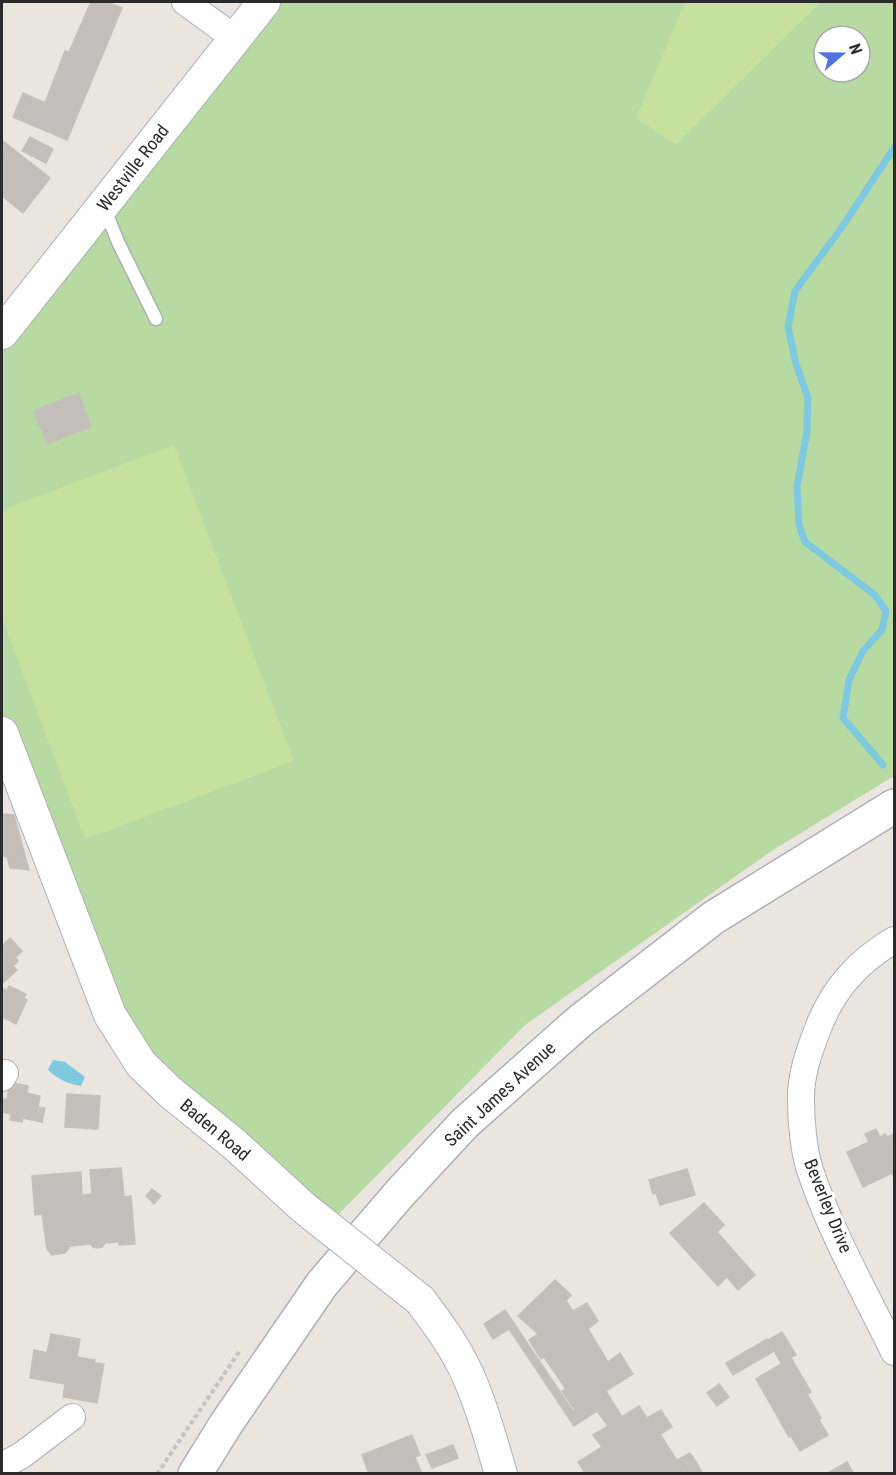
<svg xmlns="http://www.w3.org/2000/svg" width="896" height="1475" font-family="'Roboto Condensed',sans-serif">
  <rect width="100%" height="100%" fill="#eae5de"/>
  <!-- green -->
  <path fill="#b6daa1" fill-rule="evenodd" d="M271 2H894V776L773 850 525 1025 327 1226 145 1064 2 725V342ZM824 36H860V72H824Z"/>
  <!-- pitch -->
  <g fill="#c6e09e">
    <path d="M685 2H821L676 145 636 118Z"/>
    <path d="M174 445 294 761 85 839 2 618V510Z"/>
  </g>
  <!-- water -->
  <path fill="#7ec9e0" d="M53 1060 65 1062 85 1077 81 1086C68 1084 58 1079 48 1070Z"/>
  <g fill="none" stroke-linecap="round" stroke-linejoin="round">
    <!-- stream -->
    <path stroke="#7ec9e0" stroke-width="7" d="M883 765 843 718 849 680 863 651 882 630 886 611 875 595 805 542 799 525 797 487 807 431 808 398 796 364 788 327 795 291 842 227 894 148"/>
  </g>
  <!-- building -->
  <g fill="#c3beba" stroke="#c5c0b8" stroke-width="1.5">
    <path d="M91 2H107L122 8 67 140 13 117 23 93 45 103 65 51 69 52Z"/>
    <path d="M30 137 53 149 46 163 22 151Z"/>
    <path d="M3 141 50 178 23 213 2 196Z"/>
    <path d="M79 393 91 427 47 444 34 411Z"/>
    <path d="M2 814 14 815 29 870 10 868 7 857 2 856Z"/>
    <path d="M10 938 22 951 15 958 3 945Z"/>
    <path d="M2 944 18 961 13 966 17 970 4 982 2 980Z"/>
    <path d="M9 986 26 994 24 998 27 1000 16 1024 2 1017V988L7 991Z"/>
    <path d="M10 1082 28 1086 27 1093 40 1096 38 1107 45 1108 42 1122 23 1118 22 1122 10 1120 11 1114 2 1112 4 1099 7 1100Z"/>
    <path d="M67 1094 100 1096 98 1129 65 1127Z"/>
    <path d="M876 1129 880 1137 885 1134 887 1137 894 1134V1178L892 1173 863 1187 847 1152 869 1142 865 1134Z"/>
    <path d="M121 1168 124 1197 131 1196 135 1244 119 1245V1242L105 1243 102 1247 97 1248 93 1247 90 1244 70 1246 65 1253 52 1255 47 1249 42 1214 35 1215 32 1176 81 1172 82 1195 92 1194 90 1170Z"/>
    <path d="M687 1169 695 1195 660 1205 656 1193 653 1194 649 1180Z"/>
    <path d="M152 1189 161 1196 154 1204 146 1196Z"/>
    <path d="M704 1203 724 1225 717 1232 755 1275 738 1290 727 1277 718 1286 670 1233Z"/>
    <path d="M555 1280 571 1295 566 1301 573 1311 587 1303 598 1321 588 1329 608 1362 620 1353 633 1374 606 1391 622 1417 639 1406 647 1418 661 1410 672 1427 660 1434 683 1470 696 1462 703 1474H586L578 1462 602 1447 593 1435 608 1426 597 1411 574 1426 509 1329 493 1339 484 1324 505 1310 573 1411 575 1410 562 1391 566 1389 544 1357 541 1359 529 1340 538 1334 518 1316Z"/>
    <path d="M782 1332 796 1355 781 1363 768 1340Z"/>
    <path d="M51 1334 80 1339 77 1357 95 1360 94 1363 104 1364 97 1403 63 1397 65 1384 30 1378 34 1350 47 1353Z"/>
    <path d="M767 1339 774 1351 733 1375 726 1363Z"/>
    <path d="M791 1358 811 1392 807 1394 821 1418 819 1420 828 1435 800 1451 791 1436 789 1437 756 1379Z"/>
    <path d="M719 1384 729 1397 717 1406 707 1393Z"/>
    <path d="M412 1435 420 1455 415 1457 422 1474H369L362 1455Z"/>
    <path d="M453 1445 458 1458 432 1468 426 1455Z"/>
    <path d="M690 1453 696 1462 683 1470 677 1460Z"/>
    <path d="M847 1462 854 1474H830L829 1472Z"/>
  </g>
  <g fill="none" stroke-linecap="round" stroke-linejoin="round">
    <defs>
      <path id="service" d="M104 207 118 242 156 319"/>
      <g id="minor">
        <path d="M185 2 236 39"/>
        <path d="M894 940C857 962 832 990 817 1031 808 1054 800 1078 801 1102 801 1122 804 1152 810 1170 830 1231 866 1294 894 1352"/>
        <path d="M2 1078 5 1073"/>
        <path d="M2 1466 22 1455 72 1417"/>
      </g>
      <g id="tertiary">
        <path d="M2 333 264 2"/>
        <path d="M2 733 110 1015 141 1064 170 1092 234 1144 304 1208"/>
        <path d="M420 1300C435 1320 451 1341 463 1365 480 1399 490 1437 501 1474"/>
      </g>
      <path id="secondary" d="M195 1474 226 1424 322 1284 401 1192 465 1123 580 1021 713 918 894 806"/>
    </defs>
    <!-- service casing -->
    <use href="#service" stroke="#aeb0b9" stroke-width="15"/>
    <!-- minor casing -->
    <use href="#minor" stroke="#aeb0b9" stroke-width="28"/>
    <!-- tertiary casing -->
    <use href="#tertiary" stroke="#aeb0b9" stroke-width="34"/>
    <!-- secondary casing -->
    <use href="#secondary" stroke="#aeb0b9" stroke-width="36"/>
    <!-- path -->
    <path stroke="#c3c3c3" stroke-width="4" stroke-dasharray="4.5 3" stroke-linecap="butt" d="M157 1474 239 1352"/>
    <!-- service -->
    <use href="#service" stroke="#fff" stroke-width="12"/>
    <!-- minor -->
    <use href="#minor" stroke="#fff" stroke-width="26"/>
    <!-- tertiary -->
    <use href="#tertiary" stroke="#fff" stroke-width="32"/>
    <!-- secondary -->
    <use href="#secondary" stroke="#fff" stroke-width="33"/>
    <defs>
      <path id="tertiary-bridge" d="M304 1208 420 1300"/>
    </defs>
    <!-- tertiary-bridge casing -->
    <use href="#tertiary-bridge" stroke="#aeb0b9" stroke-width="34" stroke-linecap="butt"/>
    <!-- tertiary-bridge -->
    <use href="#tertiary-bridge" stroke="#fff" stroke-width="32"/>
  </g>
  <g text-anchor="middle" stroke-width="6" stroke-linejoin="round" paint-order="stroke">
    <!-- street labels -->
    <g font-size="18" fill="#2a2a2a" stroke="#fff">
      <text transform="translate(133 168) rotate(-52)" y="6">Westville Road</text>
      <text transform="translate(500 1094) rotate(-43)" y="6">Saint James Avenue</text>
      <text transform="translate(215 1130) rotate(40)" y="6">Baden Road</text>
      <text transform="translate(828 1206) rotate(68)" y="6">Beverley Drive</text>
    </g>
  </g>
  <!-- border -->
  <rect width="896" height="1475" fill="none" stroke="#2a2a2a" stroke-width="6"/>
  <!-- north arrow -->
  <g transform="translate(842 54) rotate(70)"><circle r="28" fill="#ffffff" stroke="#aaaaaa" stroke-width="1.5"/>
  <path d="M0-4.5L10 22L0 15L-10 22Z" fill="#5272e3"/>
  <text y="-9" font-size="16" font-weight="bold" text-anchor="middle" fill="#2a2a2a">N</text>
  </g>
</svg>
